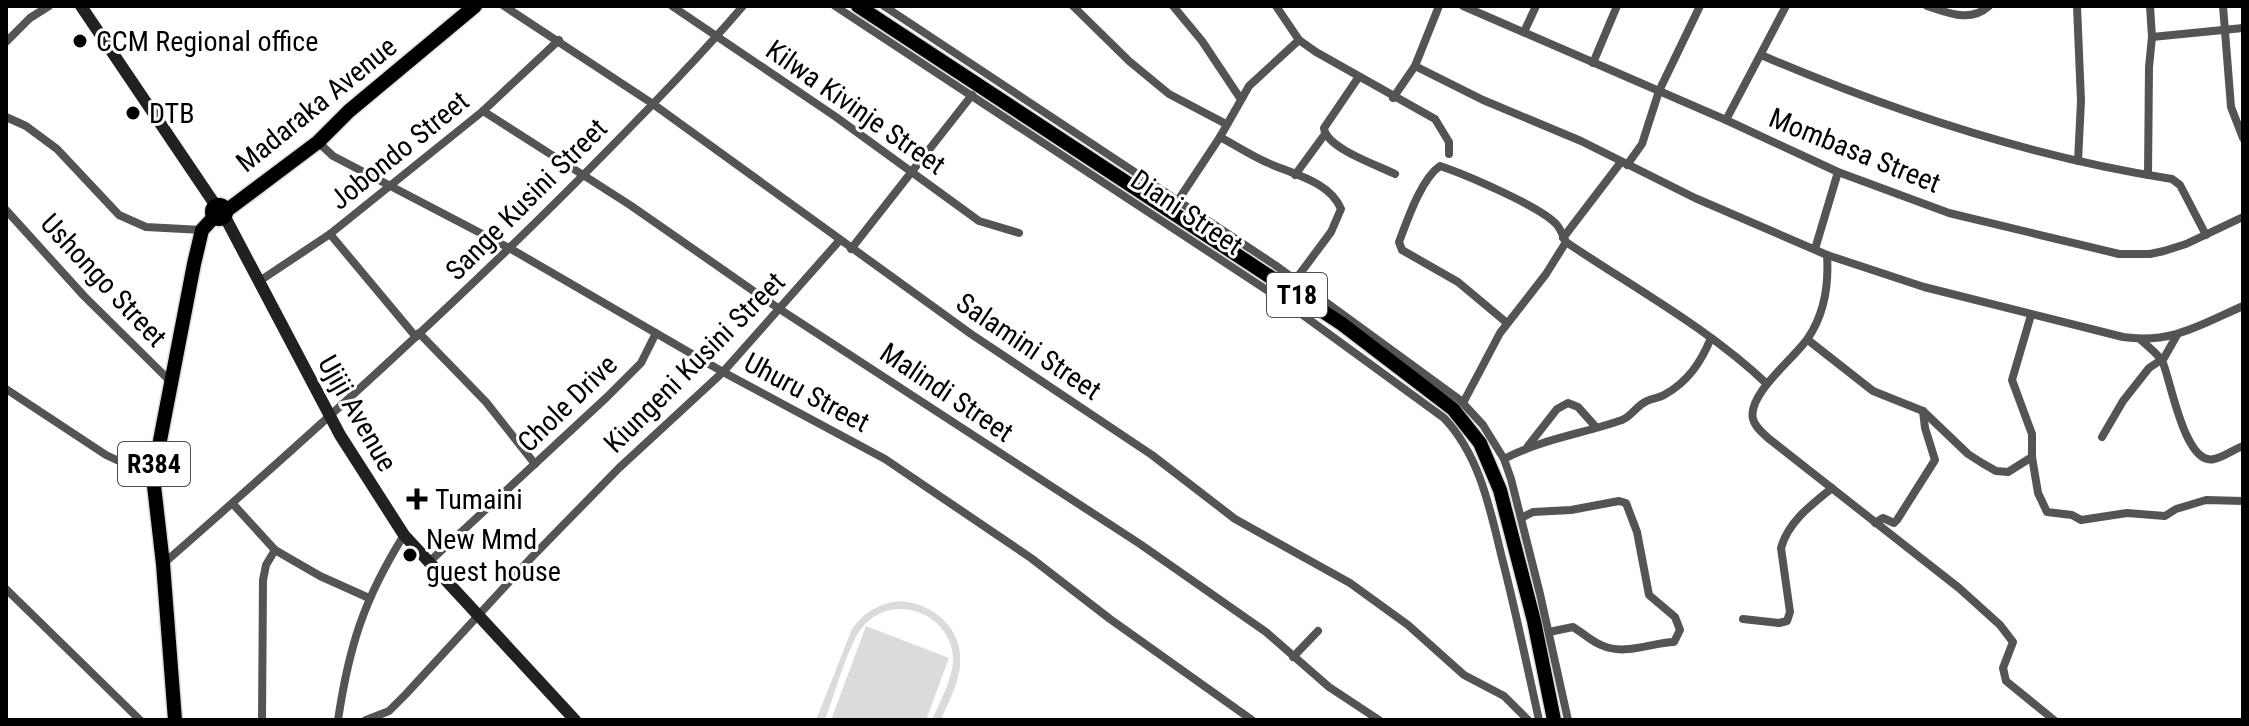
<svg xmlns="http://www.w3.org/2000/svg" width="2249" height="726" font-family="'Roboto Condensed',sans-serif">
  <rect width="100%" height="100%" fill="#fff"/>
  <!-- garden -->
  <g fill="#dbdbdb">
    <path d="M899 601C934 603 964 629 960 666 958 685 948 703 941 720H932C940 701 954 677 953 656 949 613 895 593 865 624 849 640 834 697 825 720H816L852 629C864 612 878 604 899 601Z"/>
    <path d="M866 626 949 658 926 720H831Z"/>
  </g>
  <g fill="none" stroke-linecap="round" stroke-linejoin="round">
    <defs>
      <g id="primary">
        <path d="M858 6 1342 324 1453 409 1480 443 1500 490 1534 621 1554 720"/>
        <circle cx="219" cy="212" r="7"/>
        <path d="M226 211 318 142 349 111 475 6"/>
        <path d="M175 720 163 564 153 477 194 264 202 230 214 217"/>
      </g>
    </defs>
    <!-- primary casing -->
    <use href="#primary" stroke="#dbdbdb" stroke-width="17"/>
    <!-- minor -->
    <g stroke="#545454" stroke-width="8">
      <path d="M504 6 653 104 971 334 1152 455 1235 519 1350 583 1408 625 1464 675 1504 696 1528 720"/>
      <path d="M672 6 836 117 979 221 1019 233"/>
      <path d="M835 6 1285 302 1444 418C1480 456 1490 509 1502 558 1516 612 1527 666 1539 720"/>
      <path d="M884 6 1275 265 1460 400 1483 425 1504 459 1511 479 1540 594 1568 720"/>
      <path d="M1073 6 1129 61 1169 94 1226 124"/>
      <path d="M1173 6 1202 41 1240 98"/>
      <path d="M1276 6 1299 40 1316 52 1435 119 1449 142V154"/>
      <path d="M1463 6 1726 120 1838 172 1949 213 2119 254H2150L2164 251 2186 244 2243 217"/>
      <path d="M1927 6C1949 13 1970 23 1989 6"/>
      <path d="M2077 6 2081 101 2078 161"/>
      <path d="M2223 6 2231 107 2243 138"/>
      <path d="M1524 32 1536 6"/>
      <path d="M2152 37 2243 28"/>
      <path d="M6 42 30 18 49 6"/>
      <path d="M1761 55C1894 112 2030 157 2172 179L2180 185 2206 235"/>
      <path d="M1593 63 1617 6"/>
      <path d="M1415 66 1483 100 1581 141 1695 198 1827 255 1924 287 2123 337C2172 344 2200 325 2243 306"/>
      <path d="M1358 78 1324 128C1326 148 1377 165 1395 174"/>
      <path d="M1393 98 1415 66 1439 6"/>
      <path d="M483 111 630 205 778 308 1140 544 1266 632 1329 687 1379 720"/>
      <path d="M6 117 26 126 57 149 119 215 146 227 202 230"/>
      <path d="M1726 120 1786 6"/>
      <path d="M1220 137C1235 145 1250 155 1266 162 1291 174 1330 181 1341 209L1331 232 1296 279"/>
      <path d="M318 142 333 156 511 249 723 372 885 459 1031 558 1110 619 1252 720"/>
      <path d="M1627 165 1642 144 1659 91 1700 6"/>
      <path d="M1295 175 1325 134"/>
      <path d="M2148 175 2149 67 2152 37 2150 6"/>
      <path d="M6 210 84 296 170 381"/>
      <path d="M1171 211 1220 137 1249 86 1299 40"/>
      <path d="M330 234 416 337"/>
      <path d="M1563 238 1621 162"/>
      <path d="M851 249 972 95"/>
      <path d="M1815 249 1838 172"/>
      <path d="M1827 255C1829 285 1825 313 1808 338 1795 358 1747 394 1753 419 1755 427 1762 432 1768 438L1959 588 2000 625 2013 642 2003 668 2006 681 2054 720"/>
      <path d="M258 282 330 234 483 111 559 40"/>
      <path d="M2031 315 2012 380 2032 434V457L2038 493 2047 512 2072 515 2081 520 2127 513 2165 516 2176 509 2206 500 2243 501"/>
      <path d="M1507 323 1458 282 1402 250 1399 242C1407 221 1421 179 1440 166 1464 174 1542 207 1557 225 1561 230 1563 236 1566 242 1634 288 1708 328 1767 384"/>
      <path d="M419 333 486 402 535 464"/>
      <path d="M1808 340 1873 391 1923 411 1968 454 1982 463 1996 471 2008 472 2032 457"/>
      <path d="M2141 340C2148 347 2160 355 2163 363 2171 382 2185 466 2214 459 2224 457 2234 449 2243 446"/>
      <path d="M6 389 106 455 153 477"/>
      <path d="M1463 403 1500 333 1546 274 1566 242"/>
      <path d="M2102 437 2123 401 2149 368 2164 358 2177 335"/>
      <path d="M1528 446 1557 409 1568 403 1578 407 1595 426"/>
      <path d="M1504 459C1542 439 1582 434 1622 420 1632 416 1637 405 1647 401 1653 398 1659 398 1664 395 1688 382 1701 362 1711 338"/>
      <path d="M233 504 275 550 320 576 369 598"/>
      <path d="M1521 518 1533 512 1571 510 1619 501 1626 503 1637 532 1649 595 1675 617 1680 630 1674 642C1650 643 1624 656 1601 645 1591 641 1583 633 1573 627L1549 632"/>
      <path d="M1875 523 1883 518 1894 523 1897 520 1935 460 1925 428 1923 411"/>
      <path d="M429 562 607 397 641 363 656 333"/>
      <path d="M163 564C316 430 468 293 611 147 656 101 701 55 743 6"/>
      <path d="M6 589 140 720"/>
      <path d="M1743 619 1779 623 1787 621 1790 612 1781 548C1788 522 1812 504 1832 488"/>
      <path d="M1293 657 1318 631"/>
      <path d="M262 720 263 580 266 565 275 550"/>
      <path d="M338 720C349 646 364 599 404 535"/>
      <path d="M366 720 389 711 406 694 532 557 619 468 723 372 839 241"/>
    </g>
    <!-- secondary -->
    <g stroke="#212121" stroke-width="12">
      <path d="M81 6 216 206"/>
      <path d="M225 217 340 435 404 535 575 720"/>
    </g>
    <!-- primary -->
    <use href="#primary" stroke="#000" stroke-width="14"/>
  </g>
  <!-- markers -->
  <g fill="#000" stroke="#fff" stroke-width="3">
    <circle cx="80" cy="41" r="8"/>
    <circle cx="133" cy="113" r="8"/>
    <path d="M413 487h8v8h8v8h-8v8h-8v-8h-8v-8h8z"/>
    <circle cx="410" cy="555" r="8"/>
  </g>
  <g text-anchor="middle" stroke-width="6" stroke-linejoin="round" paint-order="stroke">
    <!-- shield labels -->
    <g fill="#fff" stroke="#4c4c4c" stroke-width="2">
      <rect x="1267" y="273" width="60" height="44" rx="6"/>
      <rect x="118" y="442" width="72" height="44" rx="6"/>
    </g>
    <g font-size="26" font-weight="bold" fill="#000">
      <text x="1297" y="304">T18</text>
      <text x="154" y="473">R384</text>
    </g>
    <!-- poi labels -->
    <g font-size="28" fill="#000" stroke="#fff" text-anchor="start">
      <text x="96" y="51">CCM Regional office</text>
      <text x="149" y="123">DTB</text>
      <text x="435" y="509">Tumaini</text>
      <text x="426" y="549">New Mmd<tspan x="426" dy="32">guest house</tspan></text>
    </g>
    <!-- street labels -->
    <g font-size="28" fill="#000" stroke="#fff">
      <text transform="translate(316 104) rotate(-39)" y="10">Madaraka Avenue</text>
      <text transform="translate(856 107) rotate(35)" y="10">Kilwa Kivinje Street</text>
      <text transform="translate(399 150) rotate(-39)" y="10">Jobondo Street</text>
      <text transform="translate(1855 150) rotate(22)" y="10">Mombasa Street</text>
      <text transform="translate(526 199) rotate(-45)" y="10">Sange Kusini Street</text>
      <text transform="translate(1187 212) rotate(34)" y="10">Diani Street</text>
      <text transform="translate(104 280) rotate(47)" y="10">Ushongo Street</text>
      <text transform="translate(1029 346) rotate(34)" y="10">Salamini Street</text>
      <text transform="translate(694 362) rotate(-45)" y="10">Kiungeni Kusini Street</text>
      <text transform="translate(807 392) rotate(28)" y="10">Uhuru Street</text>
      <text transform="translate(947 392) rotate(34)" y="10">Malindi Street</text>
      <text transform="translate(567 403) rotate(-44)" y="10">Chole Drive</text>
      <text transform="translate(358 413) rotate(60)" y="10">Ujiji Avenue</text>
    </g>
  </g>
  <!-- border -->
  <rect width="2249" height="726" fill="none" stroke="#000000" stroke-width="16"/>
</svg>
